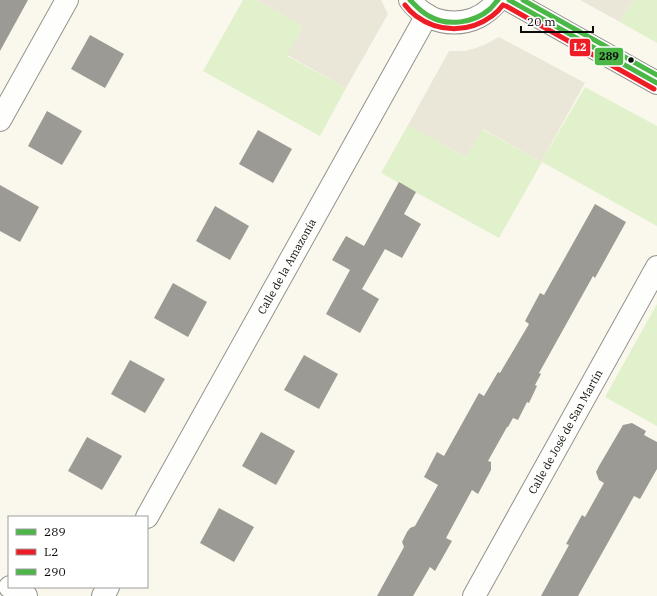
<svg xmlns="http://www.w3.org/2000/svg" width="657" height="596" font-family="'IBM Plex Serif',serif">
  <rect width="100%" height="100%" fill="#faf8ed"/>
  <!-- green -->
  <g fill="#e0f1cb">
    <path d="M243 0H256L303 26 287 56 346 88 320 136 203 71Z"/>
    <path d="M633 0H657V43L620 22Z"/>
    <path d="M585 87 657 126V226L542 162 499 238 381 173 408 125 466 157 482 129 541 162Z"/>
    <path d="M657 304V426L605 397Z"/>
  </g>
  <!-- plaza -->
  <g fill="#eae7d8">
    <path d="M256 0H381L388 14 346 88 287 55 303 26Z"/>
    <path d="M580 0H633L620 22Z"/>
    <path d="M499 37 585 83 541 162 483 129 466 157 408 125 449 51H465L476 48 486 44Z"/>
  </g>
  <!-- building -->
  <g fill="#9c9a94">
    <path d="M0 0H28L0 51Z"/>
    <path d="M90 35 124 54 105 88 71 69Z"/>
    <path d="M47 111 82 131 62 165 28 146Z"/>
    <path d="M258 130 292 149 273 183 239 164Z"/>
    <path d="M399 182 416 192 404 214 421 224 402 258 385 249 362 289 379 299 360 333 326 314 350 270 332 260 346 236 364 246Z"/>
    <path d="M0 185 39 207 20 242 0 231Z"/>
    <path d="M595 204 626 222 595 278 593 276 539 373 541 374 535 385 537 386 529 403 527 402 518 420 513 418 508 427H507L488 461 491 462V470L478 494 472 490 446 538 452 541 435 571 430 567 413 596H377L404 547 402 542 407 532 410 528 415 526 438 485 424 477 437 452 444 456 479 393 484 396 498 372 500 373 529 324 525 321 540 293 544 295Z"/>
    <path d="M215 206 249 226 230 260 196 241Z"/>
    <path d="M173 283 207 302 188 337 154 318Z"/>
    <path d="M304 355 338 374 319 409 284 390Z"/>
    <path d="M130 360 165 379 145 413 111 394Z"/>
    <path d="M632 423 646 431 644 435 657 442V469L640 499 634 496 578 596H541L569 545 566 544 582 515 585 517 604 483 599 480 596 472 599 466 623 425Z"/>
    <path d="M261 432 295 451 276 485 242 466Z"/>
    <path d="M87 437 122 456 102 490 68 471Z"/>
    <path d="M219 508 254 527 234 562 200 543Z"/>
  </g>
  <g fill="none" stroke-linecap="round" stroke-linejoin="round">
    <defs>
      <g id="street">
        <path d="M410 0C432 30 476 30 498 0"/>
        <path d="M509 0 657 83"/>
        <path d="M0 120 67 0"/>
        <path id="s1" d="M147 517 427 15"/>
        <path d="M10 587 26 596"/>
        <path d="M103 596 108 587"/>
        <path id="s2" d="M474 596 657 267"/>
      </g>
    </defs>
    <!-- street casing -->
    <use href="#street" stroke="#93928d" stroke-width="24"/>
    <!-- street -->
    <use href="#street" stroke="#fefefc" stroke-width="22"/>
    <defs>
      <g id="bus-1">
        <path d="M410 0C416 6 421 12 429 16 447 27 474 23 490 9 493 6 495 3 498 0"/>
        <path d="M509 0 657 83"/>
      </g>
      <g id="bus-2">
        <path d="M405 5C408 9 412 13 416 16 439 33 469 33 492 16 496 13 500 9 503 5"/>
        <path d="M506 6 654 89"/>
      </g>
      <path id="bus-3" d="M523 0 657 75"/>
    </defs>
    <!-- bus-1 casing -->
    <use href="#bus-1" stroke="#fff" stroke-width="8"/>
    <!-- bus-2 casing -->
    <use href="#bus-2" stroke="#fff" stroke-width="8"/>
    <!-- bus-3 casing -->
    <use href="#bus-3" stroke="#fff" stroke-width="8"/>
    <!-- bus-1 -->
    <use href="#bus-1" stroke="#4ab747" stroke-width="5"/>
    <!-- bus-2 -->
    <use href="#bus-2" stroke="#ee1c25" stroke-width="5"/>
    <!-- bus-3 -->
    <use href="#bus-3" stroke="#4ab747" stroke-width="5"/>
  </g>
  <!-- markers -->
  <circle fill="#0b0b0b" stroke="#fff" stroke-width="1.5" cx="631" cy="60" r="3.5"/>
  <g text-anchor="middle" stroke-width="4" stroke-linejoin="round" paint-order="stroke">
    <!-- street labels -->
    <g font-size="11" fill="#0b0b0b" stroke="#fff">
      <text dy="4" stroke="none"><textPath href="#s1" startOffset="287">Calle de la Amazonía</textPath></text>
      <text dy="4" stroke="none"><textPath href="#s2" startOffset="188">Calle de José de San Martín</textPath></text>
    </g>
  </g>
  <g stroke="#fff" stroke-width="1.5">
    <rect x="569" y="38" width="22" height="19" rx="4" fill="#ee1c25"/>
    <rect x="594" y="47" width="30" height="19" rx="4" fill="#4ab747"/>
  </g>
  <g font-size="11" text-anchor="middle" font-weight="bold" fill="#fff">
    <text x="580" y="51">L2</text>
  </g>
  <g font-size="11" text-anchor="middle" font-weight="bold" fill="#111">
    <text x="609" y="60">289</text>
  </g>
  <!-- legend -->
  <rect x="8" y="516" width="140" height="72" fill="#ffffff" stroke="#9d9d9d"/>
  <rect x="16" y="529" width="20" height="6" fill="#4ab747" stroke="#9d9d9d"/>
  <text x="44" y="536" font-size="12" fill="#0b0b0b">289</text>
  <rect x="16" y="549" width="20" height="6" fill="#ee1c25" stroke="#9d9d9d"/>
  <text x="44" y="556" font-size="12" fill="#0b0b0b">L2</text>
  <rect x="16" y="569" width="20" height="6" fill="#4ab747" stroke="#9d9d9d"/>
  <text x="44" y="576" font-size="12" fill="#0b0b0b">290</text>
  <!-- scale -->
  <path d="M521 26v6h72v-6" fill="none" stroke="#0b0b0b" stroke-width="2"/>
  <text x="527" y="26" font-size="12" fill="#0b0b0b" stroke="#ffffff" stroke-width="3" paint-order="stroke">20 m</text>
</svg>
